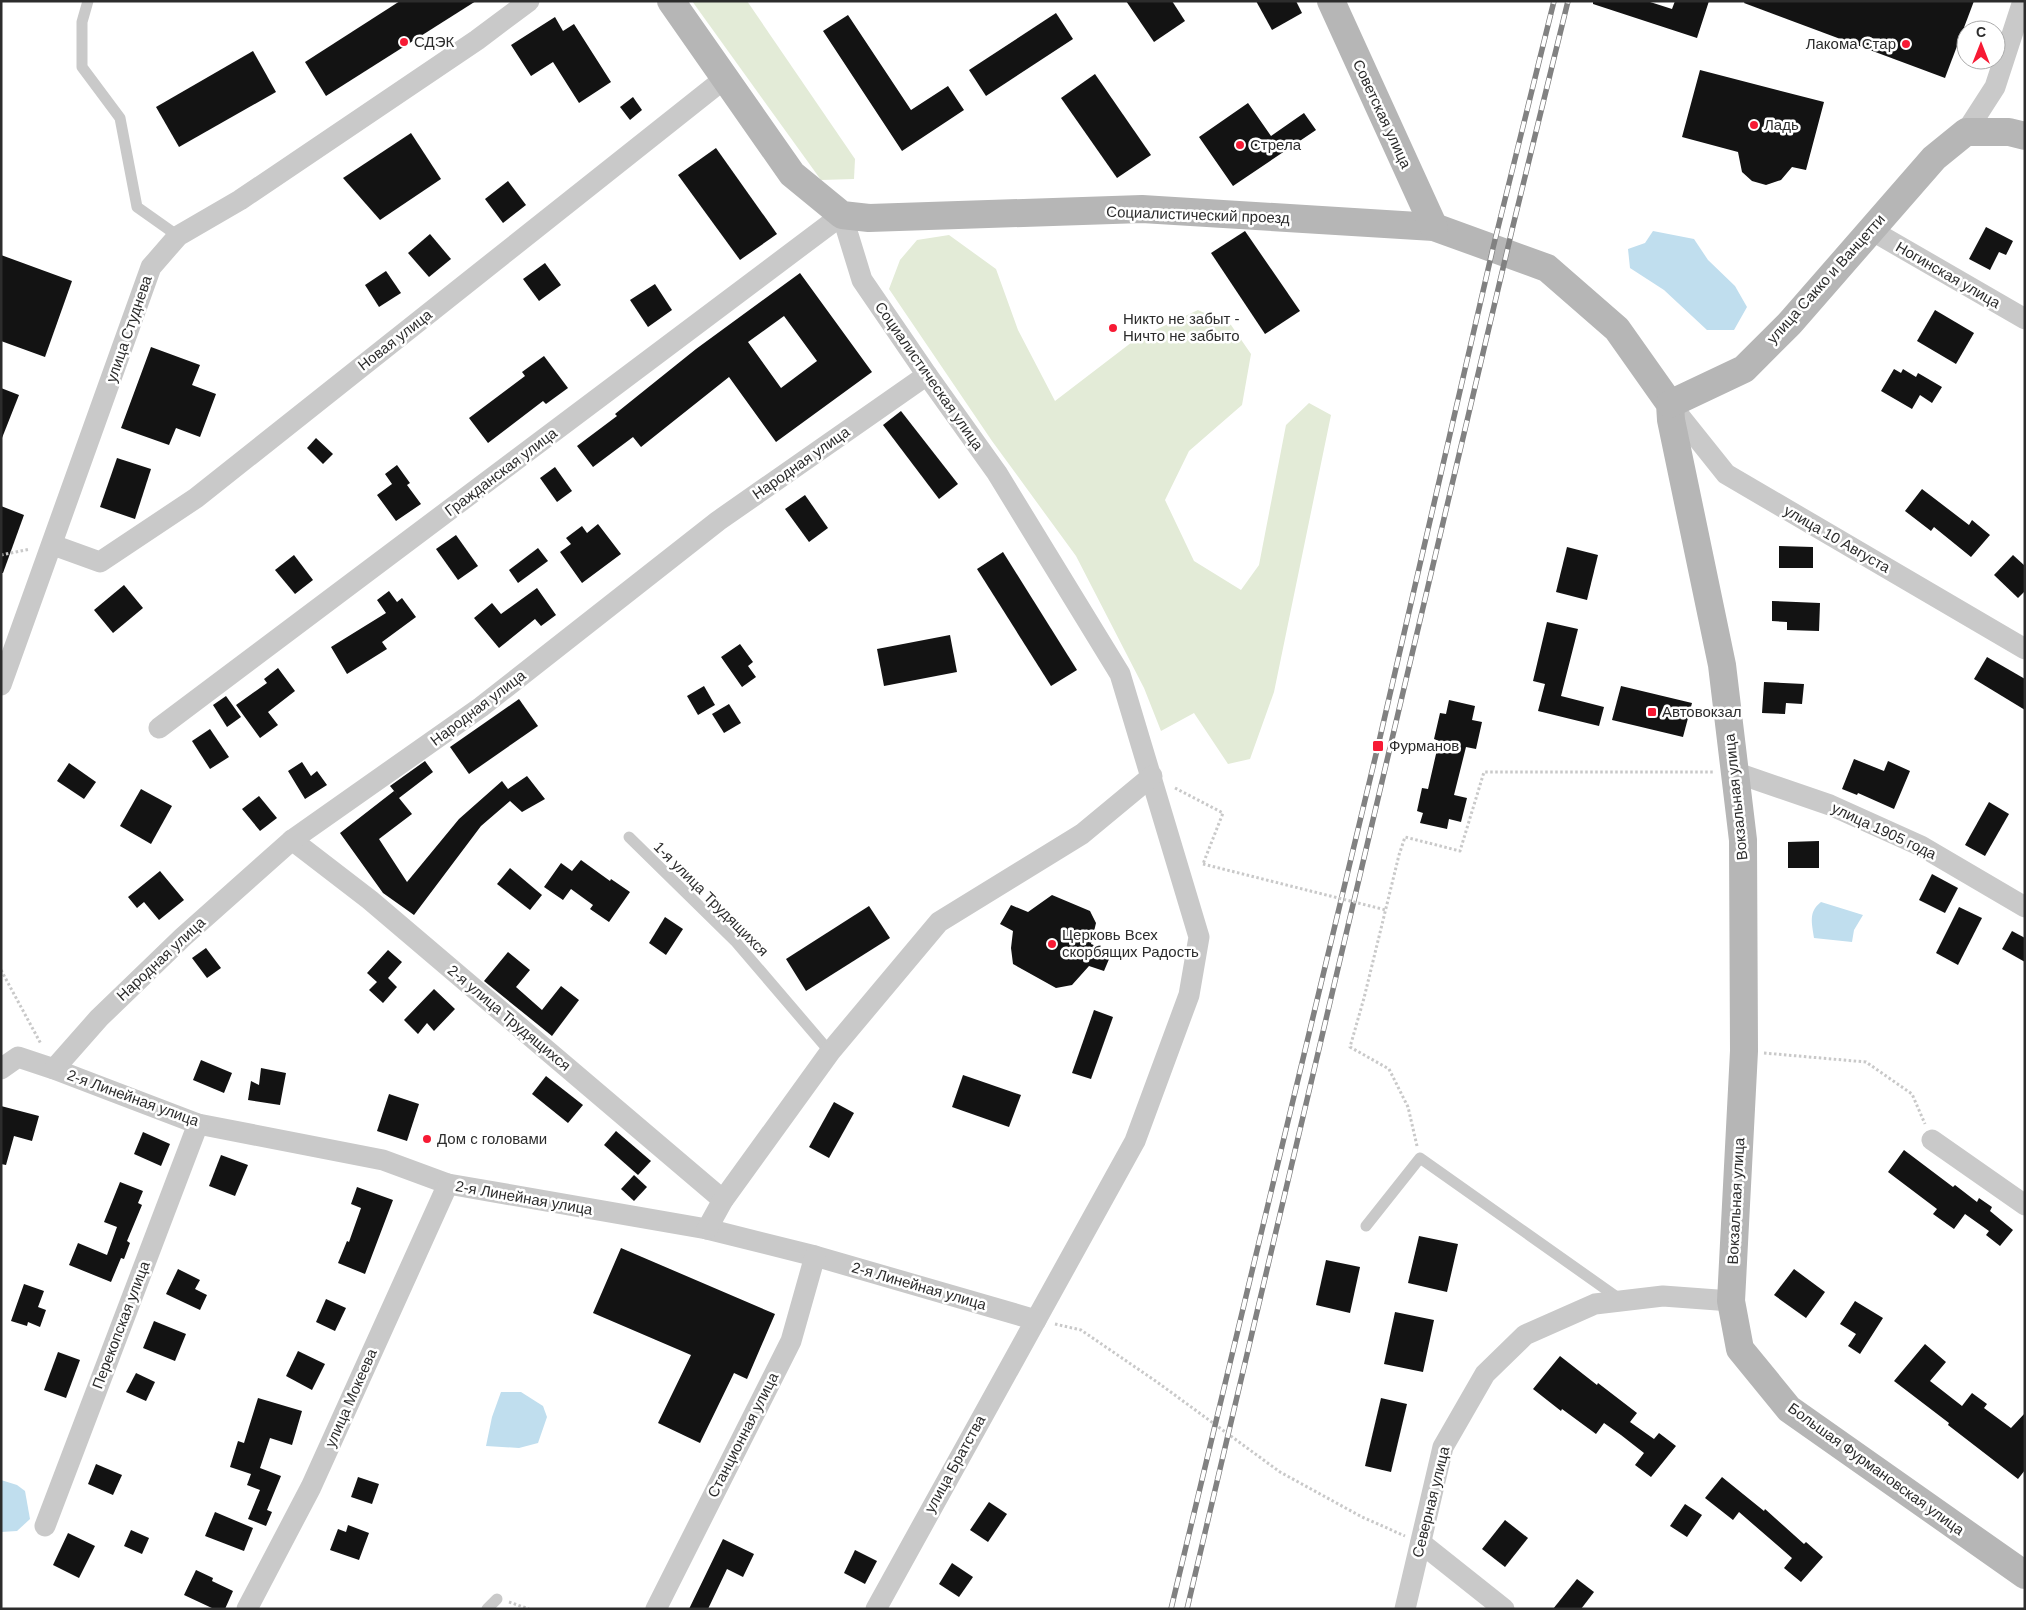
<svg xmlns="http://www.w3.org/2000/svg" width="2026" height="1610" font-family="Arial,sans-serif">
  <rect width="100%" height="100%" fill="#fff"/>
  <!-- green -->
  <g fill="#e3ebd7">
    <path d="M692 1H747L855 159 854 179 821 180Z"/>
    <path d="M949 235 996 269 1018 330 1055 401 1136 339 1198 310 1231 325 1251 354 1242 405 1189 451 1165 500 1194 561 1241 590 1259 565 1286 425 1309 403 1331 415 1274 692 1250 759 1228 764 1194 713 1161 731 1144 688 1076 556 992 441 889 289 900 260 917 240Z"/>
  </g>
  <!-- water -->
  <g fill="#c0deee">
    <path d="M1653 231 1694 239 1708 260 1735 286 1747 307 1734 330H1707L1664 290 1630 268 1628 249 1645 243Z"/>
    <path d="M1821 902 1863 915 1854 930 1852 942 1814 938C1812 923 1808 912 1821 902Z"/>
    <path d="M501 1392H521L543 1406 547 1417 538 1443 519 1448 486 1446 492 1417Z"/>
    <path d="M1 1480 17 1485 25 1491 30 1519 17 1531 1 1532Z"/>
  </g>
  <!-- building -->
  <g fill="#131313" fill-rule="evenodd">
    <path d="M400 1H476L326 96 305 62Z"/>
    <path d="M1126 1H1172L1185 21 1154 42Z"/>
    <path d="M1256 1H1296L1302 13 1272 30Z"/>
    <path d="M1593 1H1647L1672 9 1675 1H1709L1697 38 1593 4Z"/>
    <path d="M1745 1H1974L1945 78 1744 3Z"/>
    <path d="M1056 13 1073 39 986 96 969 70Z"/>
    <path d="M848 15 911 110 948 86 964 110 902 151 823 31Z"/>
    <path d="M555 17 563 31 574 24 611 82 579 103 553 62 531 76 511 45Z"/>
    <path d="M253 51 276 92 179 147 156 107Z"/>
    <path d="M1700 70 1824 102 1806 170 1792 167 1781 180 1766 185 1752 181 1742 172 1738 152 1682 137Z"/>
    <path d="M1095 74 1151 155 1117 178 1061 98Z"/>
    <path d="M633 97 642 110 630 120 620 107Z"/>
    <path d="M1248 103 1271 136 1304 113 1316 130 1233 186 1199 137Z"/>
    <path d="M411 133 441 179 380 220 343 178Z"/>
    <path d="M716 148 777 234 740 260 678 175Z"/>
    <path d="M508 181 526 205 503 223 485 199Z"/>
    <path d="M1986 227 2013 241 2006 255 1999 252 1990 270 1969 259Z"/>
    <path d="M1245 231 1300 311 1265 334 1211 253Z"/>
    <path d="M430 234 451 259 429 277 408 253Z"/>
    <path d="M1 255 72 281 45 357 1 341Z"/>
    <path d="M545 263 561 285 539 301 523 279Z"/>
    <path d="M386 271 401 293 379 307 365 285Z"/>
    <path d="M800 273 872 372 776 442 729 377 641 447 633 437 593 467 577 446 617 416 615 414 696 349ZM784 316 817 361 781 388 748 342Z"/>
    <path d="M655 284 672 310 648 327 630 300Z"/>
    <path d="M1935 310 1974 333 1956 364 1917 341Z"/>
    <path d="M151 347 200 365 192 385 216 394 200 437 176 428 169 445 121 428Z"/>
    <path d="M544 356 568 388 546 404 543 401 488 443 469 418 525 376 522 372Z"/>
    <path d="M1894 369 1901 373 1903 369 1916 377 1918 373 1942 387 1932 403 1920 395 1912 409 1881 391Z"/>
    <path d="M1 388 19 395 2 438H1Z"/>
    <path d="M901 411 958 484 939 499 883 425Z"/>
    <path d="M316 438 333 454 323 464 307 448Z"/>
    <path d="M117 458 151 469 135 519 100 507Z"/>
    <path d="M397 465 410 483 407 485 421 504 396 521 377 495 392 484 385 474Z"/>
    <path d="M555 467 572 491 557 502 540 478Z"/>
    <path d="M1922 489 1969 525 1972 520 1990 535 1971 557 1934 527 1931 531 1905 511Z"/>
    <path d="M805 495 828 528 809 542 785 509Z"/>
    <path d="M1 506 24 515 3 573H1Z"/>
    <path d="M598 524 621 554 582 583 560 552 571 544 566 538 582 526 587 533Z"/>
    <path d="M456 535 478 566 458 580 436 549Z"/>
    <path d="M1779 546 1813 547V568H1779Z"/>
    <path d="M1567 547 1598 555 1587 600 1556 592Z"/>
    <path d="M538 548 548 561 518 583 509 570Z"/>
    <path d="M1003 552 1077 670 1051 686 977 569Z"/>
    <path d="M294 555 313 580 295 594 275 570Z"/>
    <path d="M2013 555 2025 566V591L2018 598 1994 575Z"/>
    <path d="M124 585 143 608 113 633 94 610Z"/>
    <path d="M537 588 556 615 541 626 535 619 499 648 474 618 492 603 501 614Z"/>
    <path d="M389 591 397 602 402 598 416 617 382 642 387 649 347 674 331 647 386 613 377 600Z"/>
    <path d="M1772 601 1820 603 1819 631 1787 630V622L1772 621Z"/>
    <path d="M1547 622 1578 629 1561 696 1604 707 1599 726 1538 711 1545 684 1533 681Z"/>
    <path d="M950 635 957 672 884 686 877 649Z"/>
    <path d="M740 644 753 662 748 666 756 677 742 687 721 657Z"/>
    <path d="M1987 657 2025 679V710L1974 679Z"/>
    <path d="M278 668 295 691 268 712 278 725 260 738 236 705 267 683 264 679Z"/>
    <path d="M1764 682 1804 684 1802 704 1786 703 1785 714 1762 713Z"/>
    <path d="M704 686 715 705 698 715 687 696Z"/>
    <path d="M1621 686 1692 703 1683 737 1612 720Z"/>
    <path d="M226 696 241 717 227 727 213 705Z"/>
    <path d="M519 699 538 726 469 774 450 747Z"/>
    <path d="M1449 700 1475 706 1472 720 1482 722 1476 749 1466 747 1454 795 1467 798 1461 822 1449 819 1447 829 1420 823 1423 813 1417 811 1422 788 1428 789 1439 741 1434 739 1440 713 1446 714Z"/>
    <path d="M729 704 741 723 724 733 712 714Z"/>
    <path d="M210 729 229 757 210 769 192 741Z"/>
    <path d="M1854 759 1884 771 1888 761 1910 771 1894 809 1858 793 1857 795 1842 789Z"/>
    <path d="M425 761 433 772 399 798 412 814 379 839 407 882 459 819 502 781 508 789 527 776 545 799 522 812 510 801 481 826 414 915 383 893 340 833 394 791 399 797 390 786Z"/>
    <path d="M302 762 311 776 317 771 327 785 305 799 288 771Z"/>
    <path d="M69 763 96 782 84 799 57 781Z"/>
    <path d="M141 789 172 806 151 844 120 826Z"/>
    <path d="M259 796 277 818 260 831 242 809Z"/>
    <path d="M1989 802 2009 814 1985 856 1965 845Z"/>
    <path d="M1819 841V868H1788V842Z"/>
    <path d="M581 860 610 881 611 879 630 892 609 922 590 909 593 905 571 889 563 900 544 887 561 863 572 871Z"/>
    <path d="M510 868 542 895 530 910 497 884Z"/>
    <path d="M160 871 184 900 159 920 144 902 137 908 128 897Z"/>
    <path d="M1932 874 1958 888 1945 913 1919 900Z"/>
    <path d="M1052 895 1090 911 1096 923 1091 944 1112 952 1104 971 1089 966 1072 985 1056 988 1013 964 1011 948 1013 931 1000 924 1011 905 1028 912Z"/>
    <path d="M869 906 890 938 806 991 786 959Z"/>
    <path d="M1959 907 1982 918 1958 965 1936 953Z"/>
    <path d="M665 917 683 929 666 955 649 943Z"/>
    <path d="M2012 931 2025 938V962L2002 949Z"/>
    <path d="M206 948 221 968 207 978 192 958Z"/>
    <path d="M388 950 402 962 388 978 397 987 383 1003 369 990 377 982 367 973Z"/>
    <path d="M508 952 530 970 516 987 542 1010 561 986 579 1000 552 1036 484 981Z"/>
    <path d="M434 989 455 1009 434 1031 427 1023 418 1034 404 1020Z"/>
    <path d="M1094 1010 1113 1017 1091 1079 1072 1073Z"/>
    <path d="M201 1060 232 1073 224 1093 193 1080Z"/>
    <path d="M261 1068 286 1073 280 1105 248 1100 251 1081 259 1085Z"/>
    <path d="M963 1075 1021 1095 1009 1127 952 1107Z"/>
    <path d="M546 1076 583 1105 568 1123 532 1094Z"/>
    <path d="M389 1094 419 1104 407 1141 377 1131Z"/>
    <path d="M834 1102 854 1113 829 1158 809 1147Z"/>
    <path d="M1 1106 39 1116 32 1141 14 1136 6 1165 1 1164Z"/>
    <path d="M616 1131 651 1161 638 1175 604 1145Z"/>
    <path d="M143 1132 170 1144 161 1166 134 1154Z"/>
    <path d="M1904 1150 1953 1187 1955 1185 1977 1202 1979 1198 1992 1207 1990 1211 2013 1230 2000 1246 1986 1235 1989 1231 1965 1214 1954 1229 1933 1214 1937 1209 1888 1172Z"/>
    <path d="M221 1155 248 1165 235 1196 209 1186Z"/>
    <path d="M634 1175 647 1187 634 1201 621 1189Z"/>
    <path d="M120 1182 143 1191 138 1203 142 1205 127 1241 130 1243 124 1259 121 1258 111 1282 69 1265 78 1243 107 1255 117 1227 104 1222Z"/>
    <path d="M357 1187 393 1200 365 1274 338 1263 347 1241 349 1242 361 1208 351 1204Z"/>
    <path d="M1419 1236 1458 1244 1447 1292 1408 1283Z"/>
    <path d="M621 1248 775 1314 747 1379 734 1373 700 1443 658 1423 691 1355 593 1313Z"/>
    <path d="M1326 1260 1360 1267 1350 1313 1316 1305Z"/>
    <path d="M178 1269 200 1280 195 1289 207 1295 200 1310 166 1294Z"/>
    <path d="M1794 1269 1825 1292 1806 1318 1774 1295Z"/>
    <path d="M24 1284 44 1291 38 1307 46 1310 40 1327 28 1322 27 1326 11 1321Z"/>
    <path d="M326 1299 346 1308 335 1331 316 1322Z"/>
    <path d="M1855 1301 1883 1318 1860 1354 1848 1346 1856 1334 1840 1324Z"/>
    <path d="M1395 1312 1434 1320 1423 1372 1384 1364Z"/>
    <path d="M154 1321 186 1334 175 1361 143 1348Z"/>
    <path d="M1925 1344 1946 1362 1930 1381 1962 1406 1972 1393 1987 1404 1984 1408 2011 1428 2025 1413V1470L2018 1479 1948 1425 1949 1423 1894 1381Z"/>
    <path d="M298 1351 325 1364 312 1390 286 1376Z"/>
    <path d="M58 1352 80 1360 66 1398 44 1390Z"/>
    <path d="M1560 1356 1597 1385 1598 1383 1637 1413 1630 1422 1654 1439 1659 1433 1676 1446 1651 1477 1635 1465 1644 1453 1621 1435 1604 1423 1596 1434 1562 1409 1561 1411 1533 1389Z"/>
    <path d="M136 1373 155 1382 146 1401 126 1392Z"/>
    <path d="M258 1398 302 1411 292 1445 270 1438 260 1468 281 1476 267 1510 272 1512 266 1526 248 1519 260 1490 247 1485 251 1474 230 1467 238 1441 244 1443Z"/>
    <path d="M1381 1398 1407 1404 1391 1472 1365 1466Z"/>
    <path d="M96 1464 122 1475 113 1495 88 1484Z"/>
    <path d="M358 1477 379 1484 372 1504 351 1497Z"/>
    <path d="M1722 1477 1764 1511 1765 1509 1804 1544 1806 1542 1823 1557 1801 1582 1784 1568 1792 1558 1739 1512 1733 1520 1705 1498Z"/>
    <path d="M989 1502 1007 1514 988 1542 970 1530Z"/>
    <path d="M1685 1504 1702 1515 1687 1537 1670 1526Z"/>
    <path d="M215 1512 253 1528 244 1551 205 1536Z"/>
    <path d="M1505 1520 1528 1538 1505 1567 1482 1549Z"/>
    <path d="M348 1525 369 1533 359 1560 330 1550 338 1529 346 1532Z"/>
    <path d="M131 1530 149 1538 142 1554 124 1546Z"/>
    <path d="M68 1533 95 1546 79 1578 53 1565Z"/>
    <path d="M723 1539 754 1554 743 1577 727 1569 708 1609H689Z"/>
    <path d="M855 1550 877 1561 865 1584 844 1573Z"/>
    <path d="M952 1563 973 1577 959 1597 939 1584Z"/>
    <path d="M196 1570 213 1578 212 1581 233 1591 225 1609H214L184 1595Z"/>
    <path d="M1577 1579 1594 1592 1581 1609H1553Z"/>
  </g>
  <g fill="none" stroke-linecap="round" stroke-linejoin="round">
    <!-- path -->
    <g stroke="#c9c9c9" stroke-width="3" stroke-dasharray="2.5 2.5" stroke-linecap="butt">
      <path d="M1 555 30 549"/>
      <path d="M1175 788 1223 813 1203 864"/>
      <path d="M1 970 41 1044"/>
      <path d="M1764 1053 1866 1062 1912 1094 1925 1124"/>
      <path d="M1417 1146 1408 1107 1389 1069 1350 1047 1364 998 1399 855 1405 837 1460 851 1484 772H1714"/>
      <path d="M1055 1324 1081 1330 1157 1382 1280 1472 1362 1517 1405 1536"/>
      <path d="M509 1602 529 1609"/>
    </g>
    <!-- service -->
    <g stroke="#c9c9c9" stroke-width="11">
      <path d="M88 1 82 22V67L120 118 137 207 178 236"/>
      <path d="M629 837 735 941 830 1052"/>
      <path d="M1366 1226 1420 1158 1621 1300"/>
      <path d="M487 1609 497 1599"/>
    </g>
    <!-- minor -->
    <g stroke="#c9c9c9" stroke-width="21">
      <path d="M1966 132 1995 87 2023 1"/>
      <path d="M1871 230 2025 319"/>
      <path d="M1670 404 1726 474 2025 649"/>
      <path d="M53 545 100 562 196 498 724 79"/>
      <path d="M1 685 151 267 178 236 240 200 477 40 529 1"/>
      <path d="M159 728 842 215 862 280 927 375 997 473 1120 674 1199 937 1189 995 1135 1141 876 1609"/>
      <path d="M1734 772 1830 805 1921 846 2025 907"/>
      <path d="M292 840 370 900 723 1200"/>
      <path d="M1 1069 18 1057 54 1069 198 1124 383 1160 448 1184 707 1229 815 1256 1036 1320"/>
      <path d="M54 1069 99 1018 183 937 292 840 481 707 718 521 927 375"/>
      <path d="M1932 1140 2025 1205"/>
      <path d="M707 1229 723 1200 830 1052 939 922 1082 834 1152 776"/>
      <path d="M45 1526 198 1124"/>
      <path d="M1421 1543 1504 1609"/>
      <path d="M247 1609 311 1487 448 1184"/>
      <path d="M656 1609 791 1341 815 1256"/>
      <path d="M1405 1609 1443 1447 1485 1374 1525 1335 1595 1304 1663 1296 1731 1301"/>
    </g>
    <!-- secondary -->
    <g stroke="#b6b6b6" stroke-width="28">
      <path d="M671 1 792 174 842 215 869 218 1142 209 1434 227 1547 268 1617 329 1670 404 1671 420 1722 665 1743 840 1744 1051 1731 1301 1740 1349 1789 1409 2025 1575"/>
      <path d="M1331 1 1434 227"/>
      <path d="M1670 404 1744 369 1790 323 1934 158 1966 132H2009L2025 136"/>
    </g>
    <defs>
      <g id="rail">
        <path d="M1171 1609 1378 746 1493 248 1554 1"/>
        <path d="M1187 1609 1512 230 1568 1"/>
      </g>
    </defs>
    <!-- rail casing -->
    <use href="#rail" stroke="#818181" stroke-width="5.5"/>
    <!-- rail -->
    <use href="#rail" stroke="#fff" stroke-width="4" stroke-dasharray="11" stroke-linecap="butt"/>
    <!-- path-bridge -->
    <path stroke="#c9c9c9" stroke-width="3" stroke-dasharray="2.5 2.5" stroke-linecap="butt" d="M1203 864 1386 910"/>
  </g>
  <!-- markers -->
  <g fill="#f71a34" stroke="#fff" stroke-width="2">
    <circle cx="404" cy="42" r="5"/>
    <circle cx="1906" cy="44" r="5"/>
    <circle cx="1754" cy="125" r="5"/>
    <circle cx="1240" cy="145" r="5"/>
    <circle cx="1113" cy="328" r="5"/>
    <rect x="1647" y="707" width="10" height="10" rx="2.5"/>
    <rect x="1372" y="740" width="12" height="12" rx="2.5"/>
    <circle cx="1052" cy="944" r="5"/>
    <circle cx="427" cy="1139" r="5"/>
  </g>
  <g text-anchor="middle" stroke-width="5" stroke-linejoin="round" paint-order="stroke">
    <!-- poi labels -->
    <g font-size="15" fill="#2c2c2c" stroke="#fff" text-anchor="start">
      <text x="414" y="47">СДЭК</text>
      <text x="1896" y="49" text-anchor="end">Лакома Стар</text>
      <text x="1764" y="130">Ладь</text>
      <text x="1250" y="150">Стрела</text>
      <text x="1123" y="324">Никто не забыт -<tspan x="1123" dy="17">Ничто не забыто</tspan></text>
      <text x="1662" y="717">Автовокзал</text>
      <text x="1389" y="751">Фурманов</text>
      <text x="1062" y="940">Церковь Всех<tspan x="1062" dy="17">скорбящих Радость</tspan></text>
      <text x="437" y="1144">Дом с головами</text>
    </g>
    <!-- street labels -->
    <g font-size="15" fill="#2c2c2c" stroke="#fff">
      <text transform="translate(1382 114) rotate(65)" y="5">Советская улица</text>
      <text transform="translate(1198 215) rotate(2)" y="5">Социалистический проезд</text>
      <text transform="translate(1948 275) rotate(30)" y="5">Ногинская улица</text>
      <text transform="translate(1826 279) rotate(-48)" y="5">улица Сакко и Ванцетти</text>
      <text transform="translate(129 329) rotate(-71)" y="5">улица Студнева</text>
      <text transform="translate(395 340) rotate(-38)" y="5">Новая улица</text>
      <text transform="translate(929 376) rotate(55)" y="5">Социалистическая улица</text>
      <text transform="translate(801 463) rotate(-35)" y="5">Народная улица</text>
      <text transform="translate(501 472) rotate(-37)" y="5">Гражданская улица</text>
      <text transform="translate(1837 539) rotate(30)" y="5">улица 10 Августа</text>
      <text transform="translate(478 708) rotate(-37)" y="5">Народная улица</text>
      <text transform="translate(1736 797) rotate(-96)" y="5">Вокзальная улица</text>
      <text transform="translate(1884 831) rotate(25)" y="5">улица 1905 года</text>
      <text transform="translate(711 899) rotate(45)" y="5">1-я улица Трудящихся</text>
      <text transform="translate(161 959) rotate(-43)" y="5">Народная улица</text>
      <text transform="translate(509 1018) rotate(40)" y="5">2-я улица Трудящихся</text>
      <text transform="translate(133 1098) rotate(20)" y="5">2-я Линейная улица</text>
      <text transform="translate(524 1198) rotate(10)" y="5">2-я Линейная улица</text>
      <text transform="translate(1736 1201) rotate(-87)" y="5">Вокзальная улица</text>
      <text transform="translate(919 1286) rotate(16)" y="5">2-я Линейная улица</text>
      <text transform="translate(121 1325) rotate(-69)" y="5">Перекопская улица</text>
      <text transform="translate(351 1398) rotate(-66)" y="5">улица Мокеева</text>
      <text transform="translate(743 1435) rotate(-63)" y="5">Станционная улица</text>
      <text transform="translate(955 1464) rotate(-61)" y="5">улица Братства</text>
      <text transform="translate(1876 1469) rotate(36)" y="5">Большая Фурмановская улица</text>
      <text transform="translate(1431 1502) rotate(-76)" y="5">Северная улица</text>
    </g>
  </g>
  <!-- border -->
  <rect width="2026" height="1610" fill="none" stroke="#2c2c2c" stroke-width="5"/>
  <!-- north arrow -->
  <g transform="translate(1981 45)"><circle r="24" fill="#ffffff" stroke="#ababab"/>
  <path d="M0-4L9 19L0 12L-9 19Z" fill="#f71a34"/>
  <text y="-8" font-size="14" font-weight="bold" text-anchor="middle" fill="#2c2c2c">С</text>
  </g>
</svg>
